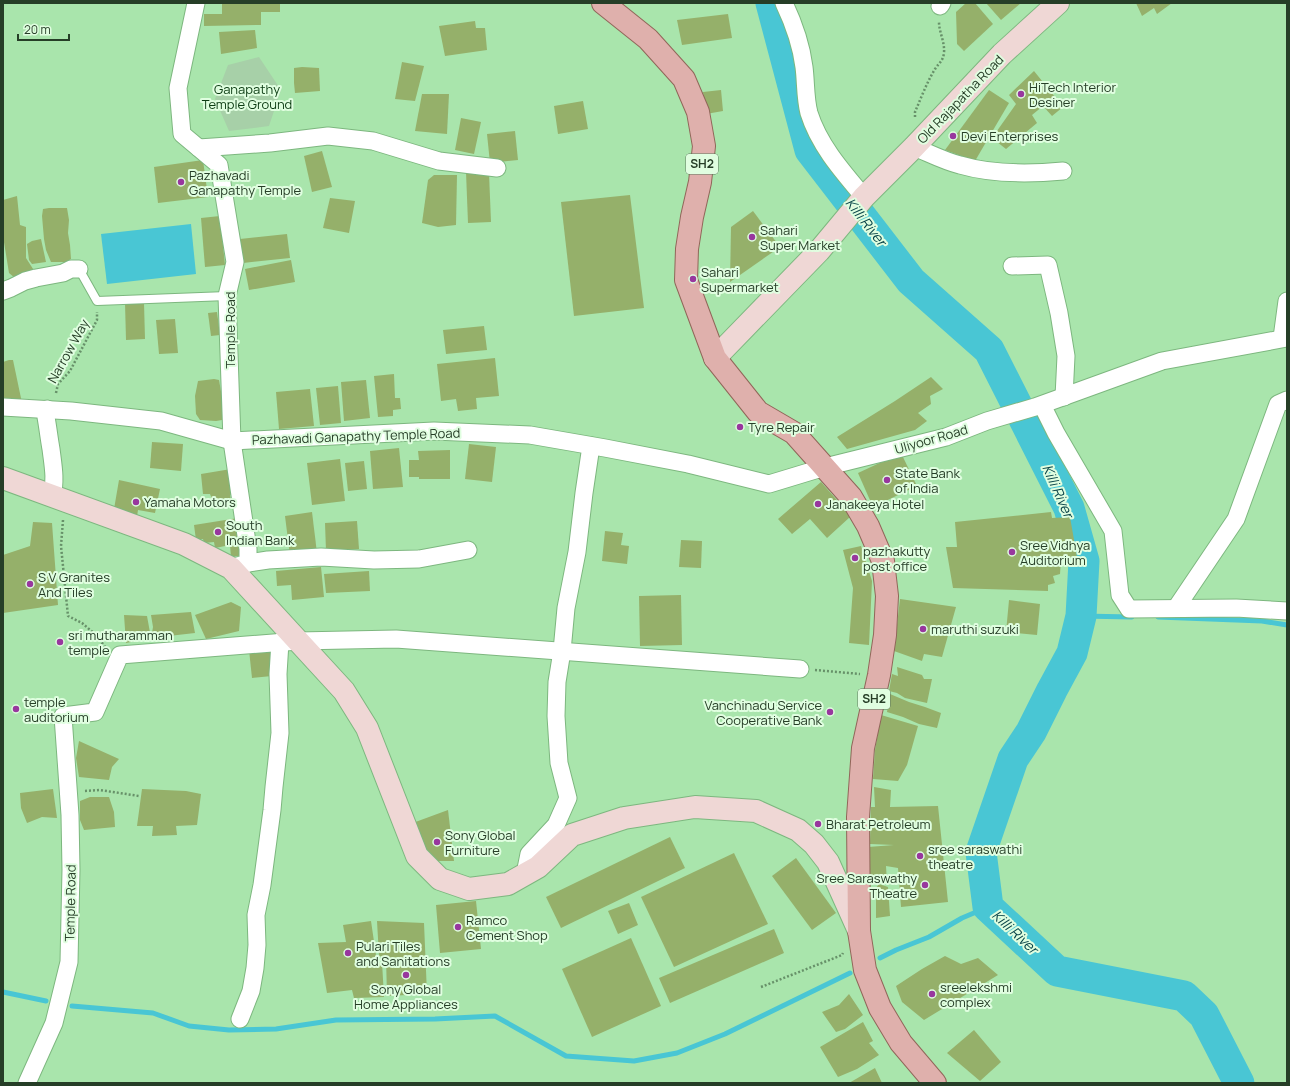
<svg xmlns="http://www.w3.org/2000/svg" width="1290" height="1086" font-family="Manrope,sans-serif">
  <rect width="100%" height="100%" fill="#a9e5ac"/>
  <!-- green -->
  <path fill="#a7d0a8" d="M259 57 281 90 269 126 229 131 215 99 228 65Z"/>
  <!-- water -->
  <path fill="#49c6d4" d="M191 224 196 274 107 284 101 234Z"/>
  <g fill="none" stroke-linecap="round" stroke-linejoin="round">
    <!-- stream -->
    <g stroke="#49c6d4" stroke-width="5">
      <path d="M1081 616 1132 617"/>
      <path d="M1158 617 1262 621 1287 625"/>
      <path d="M880 958 896 950 929 937 962 918 988 907"/>
      <path d="M3 992 46 1001"/>
      <path d="M72 1006 153 1013 189 1026 229 1030 276 1029 336 1020 435 1019 495 1016 566 1056 634 1061 677 1053 725 1034 850 973"/>
    </g>
    <!-- river -->
    <path stroke="#49c6d4" stroke-width="31" d="M771 3 810 150 911 281 989 350 1069 508 1084 561 1081 616 1072 653 1052 690 1031 732 1013 759 981 852 988 907 1057 971 1184 996 1204 1015 1239 1083"/>
  </g>
  <!-- building -->
  <g fill="#95b06a">
    <path d="M222 3H280V12H261V25L204 26V14H222Z"/>
    <path d="M966 3H975L993 24 964 51 957 44 956 12Z"/>
    <path d="M986 3H1021L1001 20Z"/>
    <path d="M1136 3H1172L1157 14 1154 8 1142 16Z"/>
    <path d="M728 14 732 38 682 45 677 20Z"/>
    <path d="M475 21 476 28H485L487 50 445 56 439 26Z"/>
    <path d="M255 30 257 48 221 54 219 32Z"/>
    <path d="M402 62 424 66 415 101 395 99Z"/>
    <path d="M302 67 319 68 320 91 295 93 294 83V68Z"/>
    <path d="M1034 71 1063 107 1052 116 1043 106 1032 115 1037 123 1006 149 992 138 1016 104 1009 95Z"/>
    <path d="M721 90 723 111 706 114 703 92Z"/>
    <path d="M989 90 1009 103 975 161 945 150Z"/>
    <path d="M422 94H449L447 134 415 131Z"/>
    <path d="M583 101 588 129 558 134 554 106Z"/>
    <path d="M461 118 481 122 474 154 455 150Z"/>
    <path d="M515 131 518 160 490 163 487 134Z"/>
    <path d="M322 151 332 187 312 192 304 156Z"/>
    <path d="M203 160 208 197 158 203 154 167Z"/>
    <path d="M466 172 489 173 491 222 468 223Z"/>
    <path d="M434 175H457L456 225 438 227 422 223 428 180Z"/>
    <path d="M630 195 644 308 574 316 561 202Z"/>
    <path d="M17 196 20 225 26 227V258L35 272 15 278 9 273 3 236V200Z"/>
    <path d="M330 198 355 201 349 233 323 228Z"/>
    <path d="M49 208H67L69 220 68 233 70 245 71 259 66 262H51L46 250 44 239 42 216 43 209Z"/>
    <path d="M753 211 780 247 730 282 731 227Z"/>
    <path d="M220 216 225 265 205 267 201 218Z"/>
    <path d="M287 234 290 258 243 263 240 239Z"/>
    <path d="M41 239 46 262 32 264 29 260 27 244 32 241Z"/>
    <path d="M291 260 295 282 249 290 245 269Z"/>
    <path d="M125 303H144L145 339 126 340Z"/>
    <path d="M217 312 220 335 211 336 208 313Z"/>
    <path d="M175 319 178 353 159 354 156 320Z"/>
    <path d="M484 326 487 350 446 354 443 330Z"/>
    <path d="M495 358 499 396 476 398 477 409 458 411 456 399 441 401 437 364Z"/>
    <path d="M9 360H13L22 403 3 400V362Z"/>
    <path d="M394 374 395 398H400L401 409 393 410V416L378 417 374 376Z"/>
    <path d="M931 377 943 389 930 396 931 404 918 413 927 421 915 430 847 449 837 437 895 401Z"/>
    <path d="M214 379 219 380 225 414 222 420 216 421 200 420 196 414 195 396 198 381Z"/>
    <path d="M366 380 370 418 344 421 341 382Z"/>
    <path d="M338 386 341 423 320 425 316 388Z"/>
    <path d="M310 389 314 426 279 429 276 392Z"/>
    <path d="M152 442 183 444 181 471 150 468Z"/>
    <path d="M469 444 496 447 492 482 465 479Z"/>
    <path d="M399 448 403 487 373 489 370 451Z"/>
    <path d="M450 450V479H419V477H409V460H419L418 451Z"/>
    <path d="M901 453 917 486 873 507 858 473Z"/>
    <path d="M340 459 345 501 312 505 307 463Z"/>
    <path d="M364 461 367 489 348 491 345 463Z"/>
    <path d="M231 469 234 492 230 495 231 501 214 504 210 494H203L201 474Z"/>
    <path d="M119 480 160 489 155 513 138 510 136 523 113 515Z"/>
    <path d="M821 482 850 515V517L827 538 810 519 792 534 778 519Z"/>
    <path d="M312 512 317 553 290 556 285 516Z"/>
    <path d="M1051 512 1052 518 1070 517 1077 557 1061 559 1060 574 1053 576 1055 583 1048 585V591L953 588 946 547H957L955 522Z"/>
    <path d="M238 518 244 555 231 557 230 545 215 548 214 542 204 543 203 539 196 540 194 525Z"/>
    <path d="M357 521 359 549 326 551 325 523Z"/>
    <path d="M33 522 52 523 58 605 3 613V555L30 546Z"/>
    <path d="M605 531 623 533 621 545 629 546 627 564 602 561Z"/>
    <path d="M681 540 702 541 701 568 679 567Z"/>
    <path d="M861 546 872 581 869 645 849 643 853 588 843 550Z"/>
    <path d="M321 567 324 597 292 600 291 585 277 586 276 571Z"/>
    <path d="M369 571 370 591 326 593 324 574Z"/>
    <path d="M681 595 682 645 640 646 639 596Z"/>
    <path d="M900 599 956 607 942 657 924 654 922 661 894 651Z"/>
    <path d="M1009 600 1040 604 1037 635 1006 632Z"/>
    <path d="M231 602 241 607 239 631 206 639 195 615Z"/>
    <path d="M191 612 195 633 151 638 126 643 124 615 147 616 151 638 153 627 151 615Z"/>
    <path d="M270 648 272 676 252 678 249 650Z"/>
    <path d="M897 667 922 675 924 679H932L927 703 905 698 897 693 889 691 892 674 898 676Z"/>
    <path d="M890 694 909 702 925 707 941 713 937 728 919 724 903 717 887 712Z"/>
    <path d="M881 715 918 726 907 765 898 781 873 779 875 750Z"/>
    <path d="M79 741 119 759 112 767 109 780 79 777 76 758Z"/>
    <path d="M874 787 891 790 890 807 938 806 948 902 901 907 898 868 886 866 887 883 870 880 868 847 894 845 870 844 871 807H875Z"/>
    <path d="M53 789 57 818 42 817 27 823 21 808 20 793Z"/>
    <path d="M142 789 186 791 201 794 197 825 176 826 177 835 152 836 153 826H137Z"/>
    <path d="M90 797H109L114 812 115 827 84 830 80 820V801Z"/>
    <path d="M448 810 454 861H433L410 824Z"/>
    <path d="M670 837 685 868 561 928 546 897Z"/>
    <path d="M734 853 768 924 674 967 641 897Z"/>
    <path d="M796 858 836 913 812 930 772 876Z"/>
    <path d="M879 884 888 887 890 916 876 918V888Z"/>
    <path d="M476 901 481 949 440 953 436 905Z"/>
    <path d="M629 903 638 925 618 934 608 911Z"/>
    <path d="M371 921 377 962H382L384 997 354 998 352 990 327 993 318 943 346 942 343 925Z"/>
    <path d="M377 921 424 923 427 994 387 996 386 957 379 956Z"/>
    <path d="M774 929 784 953 670 1003 659 978Z"/>
    <path d="M631 938 661 1006 592 1037 562 969Z"/>
    <path d="M945 956 961 964 978 958 998 975 924 1020 902 1002 896 986 922 969Z"/>
    <path d="M849 994 863 1015 845 1029 836 1032 822 1012 839 1005Z"/>
    <path d="M863 1022 873 1041 869 1043 879 1055 857 1069 838 1077 820 1047Z"/>
    <path d="M974 1030 1001 1062 980 1081 947 1053Z"/>
    <path d="M875 1068 882 1083H849Z"/>
  </g>
  <g fill="none" stroke-linecap="round" stroke-linejoin="round">
    <defs>
      <path id="lane" d="M79 269 97 301 227 296"/>
      <g id="street">
        <path d="M196 3 178 88 182 134 219 165 235 262 227 296 232 441 248 549V563L231 568"/>
        <path d="M784 3C794 24 801 43 804 67 806 82 805 98 809 113 819 145 842 171 864 197"/>
        <path d="M940 6 942 3"/>
        <path d="M914 147C929 153 944 161 960 165 991 174 1031 174 1063 171"/>
        <path d="M199 148 270 143 328 136 373 141 439 161 497 168"/>
        <path d="M1012 266 1048 265 1059 313 1066 356 1064 397"/>
        <path d="M3 291 11 288 25 281 36 278 63 273 71 269H79"/>
        <path d="M1282 338 1287 301"/>
        <path d="M1042 405 1056 433 1113 531 1120 595 1129 609 1236 608 1287 611"/>
        <path d="M3 407 71 411 161 421 232 441 434 431 530 435 605 448 688 464 769 484 825 467 946 437 987 421 1035 407 1162 361 1287 338"/>
        <path d="M47 409 46 417C48 428 49 438 51 449 53 465 56 480 52 496"/>
        <path d="M248 563 268 560 321 557 374 560 419 559 468 550"/>
        <path d="M1176 608 1236 519 1278 404 1287 400"/>
        <path d="M525 874 529 854 556 825 568 798 559 763 556 716 557 682 562 651 566 608 577 552 584 493 591 446"/>
        <path d="M240 1019 251 991 255 968 257 945 256 915 262 885 272 810 274 787 280 733 278 674 280 642"/>
        <path d="M27 1083 54 1023 69 962 71 870 70 815 63 716 95 712 120 655 298 641 396 639 800 669"/>
      </g>
      <g id="secondary">
        <path d="M715 358 819 251 864 197 914 147 1002 54 1058 3"/>
        <path d="M3 478 184 544 231 568 344 691 367 728 417 856 440 879 469 889 508 884 538 867 572 835 624 818 695 807 756 811 798 830 814 844 828 862 859 931"/>
      </g>
      <path id="primary" d="M603 3 648 39 684 79 698 112 704 146 700 182 692 217 687 249 686 280 715 358 758 412 794 433 851 497 868 526 883 561 887 596 885 635 879 675 863 748 858 817 859 931 865 970 880 1008 901 1043 935 1083"/>
    </defs>
    <!-- lane casing -->
    <use href="#lane" stroke="#7db77f" stroke-width="10"/>
    <!-- street casing -->
    <use href="#street" stroke="#7db77f" stroke-width="19"/>
    <!-- secondary casing -->
    <use href="#secondary" stroke="#7db77f" stroke-width="24"/>
    <!-- primary casing -->
    <use href="#primary" stroke="#906659" stroke-width="24"/>
    <!-- path -->
    <g stroke="#679169" stroke-width="2.5" stroke-dasharray="2 2" stroke-linecap="butt">
      <path d="M915 117V112C921 98 927 82 935 69 939 63 943 61 944 53 945 42 939 32 939 22"/>
      <path d="M56 393 58 384 70 371 97 320V312"/>
      <path d="M63 520 61 546 68 616 82 623 96 635 106 648"/>
      <path d="M815 670 860 674"/>
      <path d="M85 791 100 790 139 796"/>
      <path d="M761 987 842 955 843 953"/>
    </g>
    <!-- lane -->
    <use href="#lane" stroke="#fff" stroke-width="8"/>
    <!-- street -->
    <use href="#street" stroke="#fff" stroke-width="17"/>
    <!-- secondary -->
    <use href="#secondary" stroke="#efd7d5" stroke-width="22"/>
    <!-- primary -->
    <use href="#primary" stroke="#dfb0ac" stroke-width="22"/>
  </g>
  <!-- markers -->
  <g fill="#98379e" stroke="#e0fee0" stroke-width="1.5">
    <circle cx="1021" cy="94" r="4"/>
    <circle cx="953" cy="136" r="4"/>
    <circle cx="181" cy="182" r="4"/>
    <circle cx="752" cy="237" r="4"/>
    <circle cx="693" cy="279" r="4"/>
    <circle cx="740" cy="427" r="4"/>
    <circle cx="887" cy="480" r="4"/>
    <circle cx="136" cy="502" r="4"/>
    <circle cx="818" cy="504" r="4"/>
    <circle cx="218" cy="532" r="4"/>
    <circle cx="1012" cy="552" r="4"/>
    <circle cx="855" cy="558" r="4"/>
    <circle cx="30" cy="584" r="4"/>
    <circle cx="923" cy="629" r="4"/>
    <circle cx="60" cy="642" r="4"/>
    <circle cx="16" cy="709" r="4"/>
    <circle cx="830" cy="712" r="4"/>
    <circle cx="818" cy="824" r="4"/>
    <circle cx="437" cy="842" r="4"/>
    <circle cx="920" cy="856" r="4"/>
    <circle cx="925" cy="885" r="4"/>
    <circle cx="458" cy="927" r="4"/>
    <circle cx="348" cy="953" r="4"/>
    <circle cx="406" cy="975" r="4"/>
    <circle cx="932" cy="994" r="4"/>
  </g>
  <g text-anchor="middle" stroke-width="4" stroke-linejoin="round" paint-order="stroke">
    <!-- shield labels -->
    <g fill="#e0fee0" stroke="#5e785e" stroke-width="1">
      <rect x="686" y="154" width="32" height="20" rx="3"/>
      <rect x="858" y="689" width="32" height="20" rx="3"/>
    </g>
    <g font-size="12" font-weight="bold" fill="#263e27">
      <text x="702" y="168">SH2</text>
      <text x="874" y="703">SH2</text>
    </g>
    <!-- poi labels -->
    <g font-size="13" fill="#263e27" stroke="#e0fee0" text-anchor="start">
      <text x="1029" y="92">HiTech Interior<tspan x="1029" dy="15">Desiner</tspan></text>
      <text x="961" y="141">Devi Enterprises</text>
      <text x="189" y="180">Pazhavadi<tspan x="189" dy="15">Ganapathy Temple</tspan></text>
      <text x="760" y="235">Sahari<tspan x="760" dy="15">Super Market</tspan></text>
      <text x="701" y="277">Sahari<tspan x="701" dy="15">Supermarket</tspan></text>
      <text x="748" y="432">Tyre Repair</text>
      <text x="895" y="478">State Bank<tspan x="895" dy="15">of India</tspan></text>
      <text x="144" y="507">Yamaha Motors</text>
      <text x="826" y="509">Janakeeya Hotel</text>
      <text x="226" y="530">South<tspan x="226" dy="15">Indian Bank</tspan></text>
      <text x="1020" y="550">Sree Vidhya<tspan x="1020" dy="15">Auditorium</tspan></text>
      <text x="863" y="556">pazhakutty<tspan x="863" dy="15">post office</tspan></text>
      <text x="38" y="582">S V Granites<tspan x="38" dy="15">And Tiles</tspan></text>
      <text x="931" y="634">maruthi suzuki</text>
      <text x="68" y="640">sri mutharamman<tspan x="68" dy="15">temple</tspan></text>
      <text x="24" y="707">temple<tspan x="24" dy="15">auditorium</tspan></text>
      <text x="822" y="710" text-anchor="end">Vanchinadu Service<tspan x="822" dy="15">Cooperative Bank</tspan></text>
      <text x="826" y="829">Bharat Petroleum</text>
      <text x="445" y="840">Sony Global<tspan x="445" dy="15">Furniture</tspan></text>
      <text x="928" y="854">sree saraswathi<tspan x="928" dy="15">theatre</tspan></text>
      <text x="917" y="883" text-anchor="end">Sree Saraswathy<tspan x="917" dy="15">Theatre</tspan></text>
      <text x="466" y="925">Ramco<tspan x="466" dy="15">Cement Shop</tspan></text>
      <text x="356" y="951">Pulari Tiles<tspan x="356" dy="15">and Sanitations</tspan></text>
      <text x="940" y="992">sreelekshmi<tspan x="940" dy="15">complex</tspan></text>
      <text x="406" y="994" text-anchor="middle">Sony Global<tspan x="406" dy="15">Home Appliances</tspan></text>
    </g>
    <!-- park labels -->
    <g font-size="13" fill="#0b3b12" stroke="#e0fee0">
      <text x="247" y="94">Ganapathy<tspan x="247" dy="15">Temple Ground</tspan></text>
    </g>
    <!-- street labels -->
    <g font-size="13" fill="#263e27" stroke="#e0fee0">
      <text transform="translate(960 99) rotate(-46)" y="5">Old Rajapatha Road</text>
      <text transform="translate(230 330) rotate(-90)" y="5">Temple Road</text>
      <text transform="translate(68 351) rotate(-61)" y="5">Narrow Way</text>
      <text transform="translate(356 436) rotate(-2)" y="5">Pazhavadi Ganapathy Temple Road</text>
      <text transform="translate(931 439) rotate(-16)" y="5">Uliyoor Road</text>
      <text transform="translate(70 903) rotate(-89)" y="5">Temple Road</text>
    </g>
    <!-- water labels -->
    <g font-size="14" font-style="italic" fill="#043f45" stroke="#e0fee0">
      <text transform="translate(866 222) rotate(52)" y="5">Killi River</text>
      <text transform="translate(1058 491) rotate(66)" y="5">Killi River</text>
      <text transform="translate(1015 932) rotate(43)" y="5">Killi River</text>
    </g>
  </g>
  <!-- border -->
  <rect width="1290" height="1086" fill="none" stroke="#263e27" stroke-width="8"/>
  <!-- scale -->
  <path d="M18 34v6h51v-6" fill="none" stroke="#263e27" stroke-width="2"/>
  <text x="24" y="34" font-size="12" fill="#263e27" stroke="#e0fee0" stroke-width="3" paint-order="stroke">20 m</text>
</svg>
